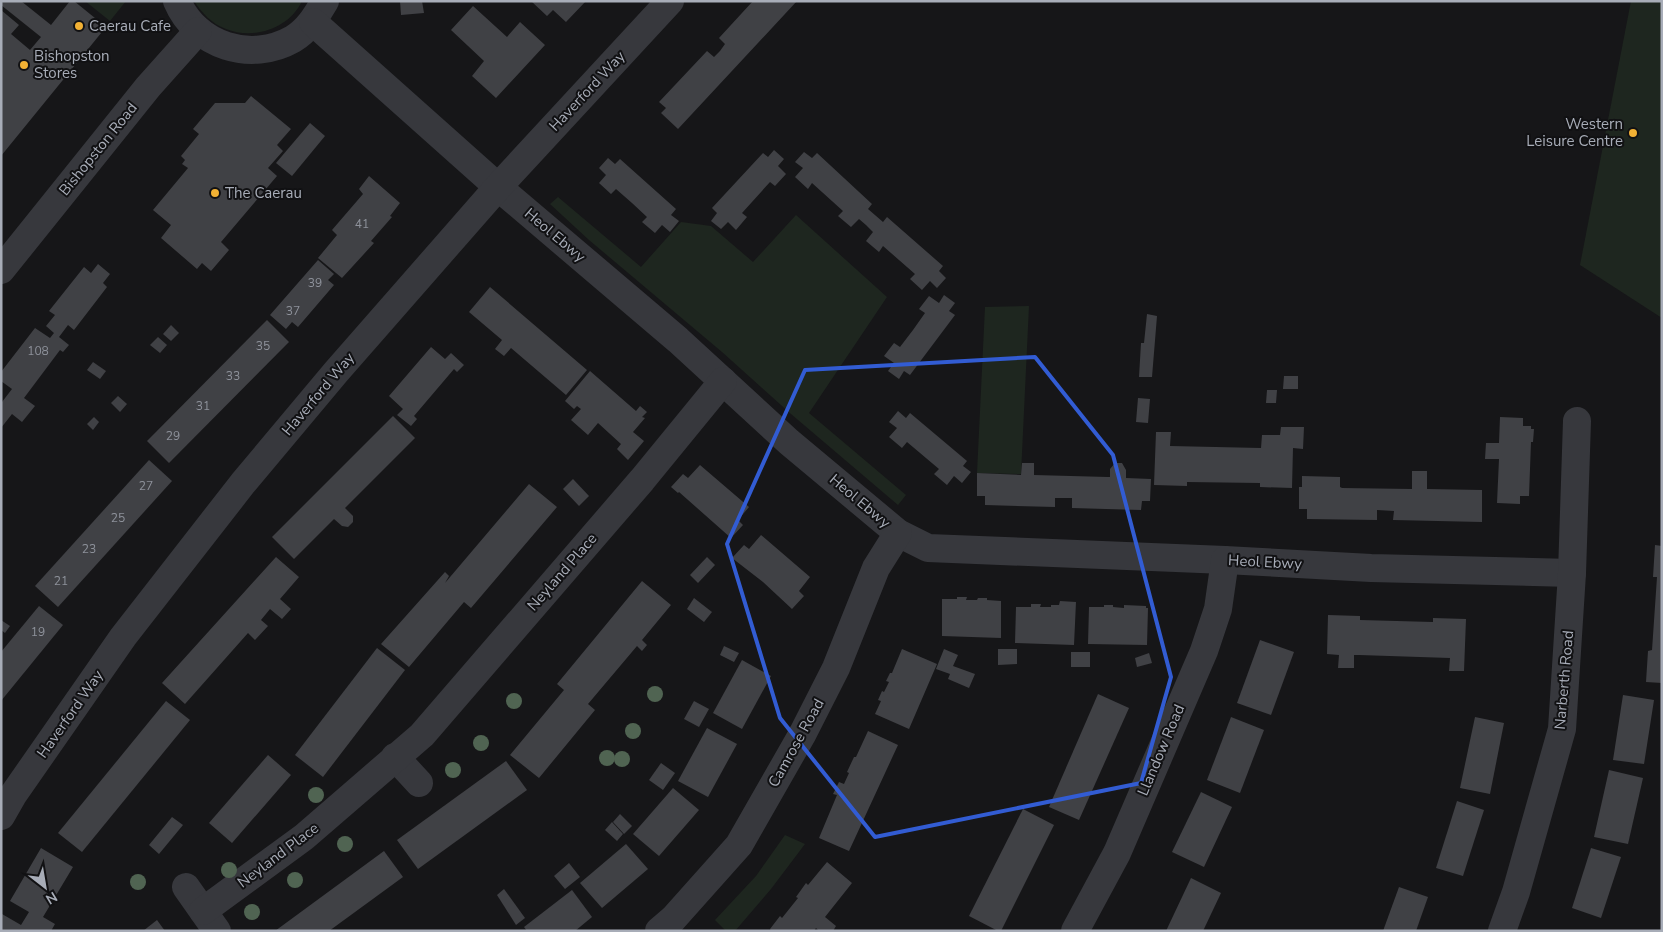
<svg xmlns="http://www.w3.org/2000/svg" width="1663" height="932" font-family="'Nunito Sans',sans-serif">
  <rect width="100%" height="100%" fill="#161618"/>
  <!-- green -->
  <g fill="#1e261f">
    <path d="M85 1H126L110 21Z"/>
    <path d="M194 1H302C289 29 253 40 226 29 212 24 202 13 194 1Z"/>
    <path d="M1631 1H1662V318L1580 265Z"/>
    <path d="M558 197 641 267 681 222 711 226 753 262 796 215 887 297 809 413 906 495 898 505 791 414 722 352 589 240 550 204Z"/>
    <path d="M1029 306 1021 474 977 473 985 307Z"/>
    <path d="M785 835 805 844 771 889 735 931H726L715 920 756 876Z"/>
  </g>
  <!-- building -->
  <g fill="#404145">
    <path d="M3 1H21L51 25 70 1H74L106 27 1 156V10L19 25 11 34 30 50 41 37 1 5Z"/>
    <path d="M400 1H422L424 13 401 15Z"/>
    <path d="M531 1H586L566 22 553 10 547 16Z"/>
    <path d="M753 1H797L678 129 661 113 666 108 659 102 707 51 714 57 720 51 725 44 719 38Z"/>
    <path d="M473 6 507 37 520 22 545 45 496 98 472 76 484 61 451 30Z"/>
    <path d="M251 96 291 129 277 145 283 151 268 168 277 176 221 242 229 250 211 271 202 263 197 269 161 238 171 225 153 210 188 168 182 164 185 160 181 156 199 134 193 129 215 103H245Z"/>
    <path d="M310 123 325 136 292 176 276 163Z"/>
    <path d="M774 150 784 159 778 166 786 174 775 186 770 182 742 213 747 217 736 230 728 222 721 229 711 221 717 213 712 208 763 153 768 157Z"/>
    <path d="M804 152 812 158 817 153 872 204 868 209 883 222 887 217 943 266 939 271 946 278 937 288 930 281 922 290 910 279 915 274 883 246 879 252 866 241 873 232 866 225 859 219 851 227 838 216 843 211 812 183 808 189 795 177 803 168 795 162Z"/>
    <path d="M608 158 615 164 620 159 676 209 671 215 679 221 670 232 662 225 655 233 642 222 647 217 632 203 616 189 611 194 599 183 606 175 599 168Z"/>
    <path d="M369 176 400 203 390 216 392 217 371 241 374 243 342 278 318 258 337 235 332 230 363 194 359 189Z"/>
    <path d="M318 260 334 274 328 280 334 285 298 327 292 322 286 329 270 315Z"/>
    <path d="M98 264 110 274 103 283 107 287 74 330 68 325 59 337 69 345 63 352 60 350 24 398 35 406 22 422 12 414 1 428V401L2 402 12 389 1 381V372L35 328 50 338 54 333 46 326 55 315 49 311 84 267 91 273Z"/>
    <path d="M490 287 587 370 566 395 511 348 504 356 495 349 502 340 469 312Z"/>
    <path d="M944 295 955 303 949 311 955 315 910 375 904 371 899 379 888 371 894 363 884 356 894 343 900 347 913 330 925 313 919 309 929 296 939 303Z"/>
    <path d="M1147 314 1157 316 1152 377H1139L1141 343H1144Z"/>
    <path d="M267 320 289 342 169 463 147 441Z"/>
    <path d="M171 325 179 333 171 341 163 334Z"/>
    <path d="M158 337 167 345 160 353 150 345Z"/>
    <path d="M431 347 445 359 451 353 464 365 457 372 454 369 414 416 417 419 411 426 397 415 403 409 389 396Z"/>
    <path d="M93 362 106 371 100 379 87 370Z"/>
    <path d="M590 371 636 411 640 406 647 412 642 417 645 418 633 432 644 441 628 460 617 449 621 444 598 423 588 435 571 420 581 409 577 406 574 409 565 401Z"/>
    <path d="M1284 376H1298V389H1283Z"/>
    <path d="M1267 390H1277L1276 403H1266Z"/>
    <path d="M118 396 127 404 120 412 111 403Z"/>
    <path d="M1138 398 1150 399 1148 423 1136 422Z"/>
    <path d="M898 411 906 418 910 413 967 461 963 466 971 472 962 483 954 476 947 485 934 474 939 469 907 442 902 448 889 437 897 428 889 422Z"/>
    <path d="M393 416 415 438 345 508 353 516V522L348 527 342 526 334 519 294 559 272 537Z"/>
    <path d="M94 417 99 422 93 430 87 424Z"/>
    <path d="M1500 417 1523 418V426H1531V429H1534L1533 442H1531L1529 496H1520V504L1497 503 1499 459H1485L1486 443H1499Z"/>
    <path d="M1281 427H1304L1303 449 1293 448 1292 488 1260 487V483L1187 482V486L1154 485 1156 432H1171L1170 446 1261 448 1262 435H1280Z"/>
    <path d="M149 460 172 481 58 607 35 586Z"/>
    <path d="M1022 463H1034V475L1108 477H1110V469L1115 463H1122L1126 470V478L1151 479 1150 501H1142L1141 510 1106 509 1072 508V498H1055V507L985 505V496H977V473L1021 475Z"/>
    <path d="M700 465 749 507 738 520 743 525 731 538 679 492 678 493 671 487 683 474 688 478Z"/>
    <path d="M1412 471H1427V489L1482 490V522L1393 520 1394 511 1377 510V520L1307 519V509H1299V487H1302V476L1340 477V487L1342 488 1412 489Z"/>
    <path d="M573 479 589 496 579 506 563 489Z"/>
    <path d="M529 484 557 507 471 608 464 602 409 667 381 644 445 572 449 576 445 583Z"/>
    <path d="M761 535 810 577 799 591 804 596 792 609 763 582 732 558 744 545 749 549Z"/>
    <path d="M1655 545 1662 546V683L1646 682 1648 651 1652 650 1657 577H1653Z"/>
    <path d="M276 557 299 577 280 599 291 609 282 619 270 609 261 620 268 626 255 640 248 633 185 704 162 683Z"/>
    <path d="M707 557 715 565 698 583 690 575Z"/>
    <path d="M642 581 671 605 642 640 647 645 642 651 637 646 588 704 595 710 539 778 510 755 564 690 557 684Z"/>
    <path d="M957 597H967L966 600H977L978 598H987V600L1001 601V638L942 636V599H957Z"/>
    <path d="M694 598 712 612 704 622 687 609Z"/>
    <path d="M1060 601 1076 602 1074 645 1015 643 1016 607H1031V604H1041L1040 607H1051V605H1059Z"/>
    <path d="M1104 605H1113V607L1124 608V605L1146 606V608H1148L1147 645 1088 644 1089 607H1104Z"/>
    <path d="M39 606 63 625 1 701V652Z"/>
    <path d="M1328 615 1360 616V620L1433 622V618L1466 619 1464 671H1449L1450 658 1359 655H1354V668H1338L1339 655 1327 654Z"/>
    <path d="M1 620 10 626 5 633 1 630Z"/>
    <path d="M1260 640 1294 652 1271 715 1237 703Z"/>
    <path d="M724 646 739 653 734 662 720 655Z"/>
    <path d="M377 648 405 670 323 777 295 755Z"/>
    <path d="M902 649 937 664 909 729 875 714 881 701 878 700 882 691 884 692 889 682 886 681 890 673H892Z"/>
    <path d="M944 649 958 655 953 666 975 674 969 688 948 679 950 674 936 669Z"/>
    <path d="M998 649H1017V664L998 665Z"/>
    <rect x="1071" y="652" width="19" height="15"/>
    <path d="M1149 653 1152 663 1137 667 1135 658Z"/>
    <path d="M742 660 771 676 742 729 713 713Z"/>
    <path d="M1098 694 1129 708 1079 820 1049 807Z"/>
    <path d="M1623 695 1654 700 1644 764 1613 760Z"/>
    <path d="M166 701 190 720 82 852 58 833Z"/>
    <path d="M694 701 709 709 699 727 684 719Z"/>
    <path d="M1231 717 1264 730 1240 793 1207 780Z"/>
    <path d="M1475 717 1504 723 1490 794 1460 788Z"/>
    <path d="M707 728 737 744 708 797 678 781Z"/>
    <path d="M868 731 898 745 849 851 819 838 837 795 833 794 839 782 844 784 849 773 847 772 854 757H856Z"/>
    <path d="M268 755 291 775 232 843 209 823Z"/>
    <path d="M506 761 527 790 418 869 397 840Z"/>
    <path d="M661 763 675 773 663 790 649 780Z"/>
    <path d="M1609 770 1643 778 1628 844 1594 837Z"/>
    <path d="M673 788 699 810 659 856 633 834Z"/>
    <path d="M1201 792 1232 807 1204 867 1172 852Z"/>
    <path d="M1457 801 1484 810 1463 876 1436 868Z"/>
    <path d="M1023 809 1054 825 1001 931H998L969 916Z"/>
    <path d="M620 814 632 826 624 834 613 822Z"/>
    <path d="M172 817 183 825 159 854 149 845Z"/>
    <path d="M612 822 623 834 617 841 605 830Z"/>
    <path d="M626 844 648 869 602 908 580 883Z"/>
    <path d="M41 848 73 867 43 917 55 924 51 931H1L2 914 21 925 29 912 10 901Z"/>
    <path d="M1591 848 1621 857 1601 918 1572 908Z"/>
    <path d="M384 851 403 877 329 931H275Z"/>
    <path d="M827 862 852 883 825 917 836 926 833 931H819L816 928 814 931H771L770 929 780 916 782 918 798 898 796 897 806 883 808 885Z"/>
    <path d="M569 863 580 877 565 889 554 876Z"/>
    <path d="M1191 878 1221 893 1203 931H1166Z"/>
    <path d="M1399 887 1428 897 1416 931H1383Z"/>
    <path d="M504 889 525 918 516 925 497 895Z"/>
    <path d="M572 890 592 917 575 931H527L524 927Z"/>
    <path d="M157 920 165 931H143Z"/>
  </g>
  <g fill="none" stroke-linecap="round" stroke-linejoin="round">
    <!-- minor -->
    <g stroke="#37383d" stroke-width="28">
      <path d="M177 1C196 46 251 63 293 39 308 30 316 16 325 1"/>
      <path d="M313 22 498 187 678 340 789 442 898 533 928 548 1225 560 1371 568 1572 573"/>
      <path d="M1 270 148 87 198 31"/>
      <path d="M395 757 419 783"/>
      <path d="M1 816 13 795 123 637 243 483 336 372 498 187 670 1"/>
      <path d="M186 887 217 931"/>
      <path d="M203 911 304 837 422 735 642 480 723 381"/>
      <path d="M659 931 673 919 739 845 803 733 836 668 876 568 898 533"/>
      <path d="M1075 931 1117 853 1204 651 1218 609 1225 560"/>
      <path d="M1502 931 1516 892 1562 729 1572 573 1577 421"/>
    </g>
  </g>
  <!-- trees -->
  <g fill="#506452">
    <circle cx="655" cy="694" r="8"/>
    <circle cx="514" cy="701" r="8"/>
    <circle cx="633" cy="731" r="8"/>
    <circle cx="481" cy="743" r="8"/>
    <circle cx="607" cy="758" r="8"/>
    <circle cx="622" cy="759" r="8"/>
    <circle cx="453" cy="770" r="8"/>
    <circle cx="316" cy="795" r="8"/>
    <circle cx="345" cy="844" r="8"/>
    <circle cx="229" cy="870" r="8"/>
    <circle cx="295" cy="880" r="8"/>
    <circle cx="138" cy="882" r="8"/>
    <circle cx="252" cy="912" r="8"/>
  </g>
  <!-- marked area -->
  <path fill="none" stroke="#325cd3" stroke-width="4" stroke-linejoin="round" d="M1035 357 1113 455 1171 677 1141 783 875 837 780 718 727 544 805 370Z"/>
  <!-- markers -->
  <g fill="#f2b134" stroke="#111113" stroke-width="2">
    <circle cx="79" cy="26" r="5"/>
    <circle cx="24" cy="65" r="5"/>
    <circle cx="1633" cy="133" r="5"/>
    <circle cx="215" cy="193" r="5"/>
  </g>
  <g text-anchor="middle" stroke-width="4" stroke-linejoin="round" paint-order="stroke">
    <!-- number labels -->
    <g font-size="12" fill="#8e929b">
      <text x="362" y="228">41</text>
      <text x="315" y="287">39</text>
      <text x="293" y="315">37</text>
      <text x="263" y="350">35</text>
      <text x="38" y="355">108</text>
      <text x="233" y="380">33</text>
      <text x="203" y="410">31</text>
      <text x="173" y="440">29</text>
      <text x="146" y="490">27</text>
      <text x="118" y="522">25</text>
      <text x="89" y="553">23</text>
      <text x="61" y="585">21</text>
      <text x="38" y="636">19</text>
    </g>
    <!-- poi labels -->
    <g font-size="15" fill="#a8adb8" stroke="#111113" text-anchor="start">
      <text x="89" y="31">Caerau Cafe</text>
      <text x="34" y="61">Bishopston<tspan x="34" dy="17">Stores</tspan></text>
      <text x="1623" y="129" text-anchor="end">Western<tspan x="1623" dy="17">Leisure Centre</tspan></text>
      <text x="225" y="198">The Caerau</text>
    </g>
    <!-- street labels -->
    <g font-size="15" fill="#a8adb8" stroke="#111113">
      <text transform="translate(587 91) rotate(-47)" y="5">Haverford Way</text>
      <text transform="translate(98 149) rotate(-51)" y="5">Bishopston Road</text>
      <text transform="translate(555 235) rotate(40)" y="5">Heol Ebwy</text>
      <text transform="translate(318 394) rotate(-50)" y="5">Haverford Way</text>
      <text transform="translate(860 501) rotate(40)" y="5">Heol Ebwy</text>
      <text transform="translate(1265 562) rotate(3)" y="5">Heol Ebwy</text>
      <text transform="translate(562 572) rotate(-49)" y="5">Neyland Place</text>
      <text transform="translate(1564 680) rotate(-85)" y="5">Narberth Road</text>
      <text transform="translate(70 714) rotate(-55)" y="5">Haverford Way</text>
      <text transform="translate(796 743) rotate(-61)" y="5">Camrose Road</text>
      <text transform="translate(1161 750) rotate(-67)" y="5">Llandow Road</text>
      <text transform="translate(278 855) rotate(-37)" y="5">Neyland Place</text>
    </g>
  </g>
  <!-- border -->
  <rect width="1663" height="932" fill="none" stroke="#a8adb8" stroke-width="5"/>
  <!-- north arrow -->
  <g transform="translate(45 887) rotate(149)" stroke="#111113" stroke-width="4" paint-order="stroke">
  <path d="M0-4L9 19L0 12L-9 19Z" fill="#a8adb8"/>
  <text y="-8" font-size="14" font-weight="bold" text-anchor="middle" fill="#a8adb8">N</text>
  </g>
</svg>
